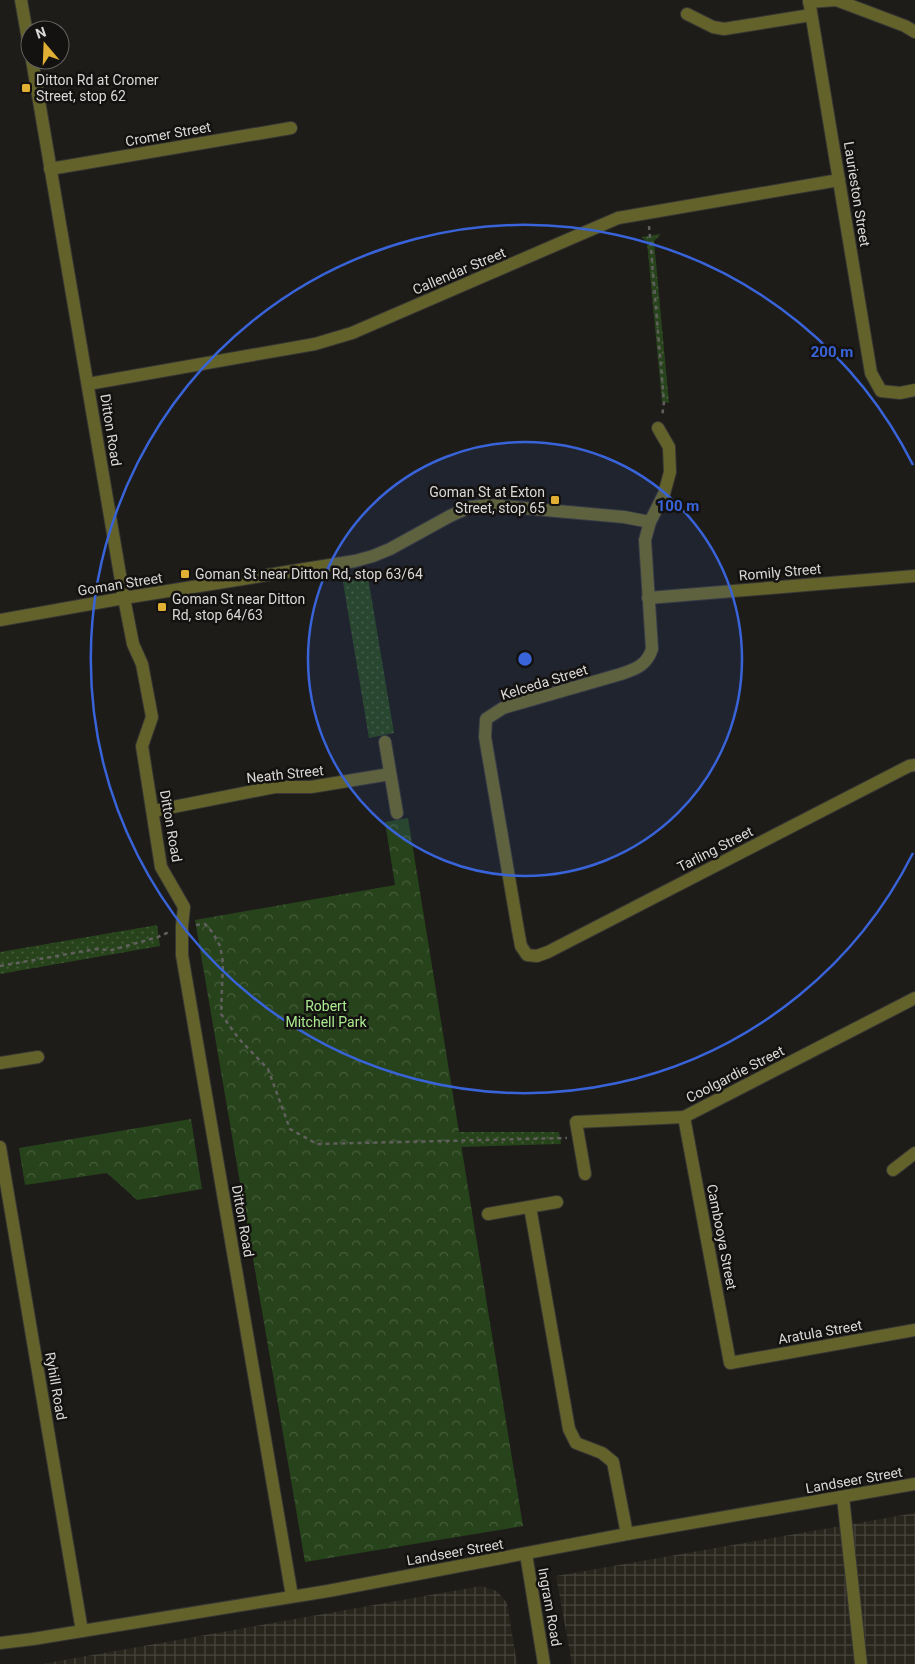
<svg xmlns="http://www.w3.org/2000/svg" width="915" height="1664" font-family="Roboto,sans-serif">
  <defs>
    <pattern id="industrial-grid" width="8" height="8" patternUnits="userSpaceOnUse" patternTransform="scale(1.25)"><rect width="8" height="8" fill="#28251d"/><path d="M0 4h8M4 0v8" fill="none" stroke="#47443d"/></pattern>
    <pattern id="grass-dots" width="8" height="8" patternUnits="userSpaceOnUse" patternTransform="scale(1.25)"><rect width="8" height="8" fill="#27431b"/><path d="M2 2h.1M6 6h.1" fill="none" stroke="#465e3b" stroke-width="1.8" stroke-linecap="round"/></pattern>
    <pattern id="forest-crowns" width="20" height="18" patternUnits="userSpaceOnUse" patternTransform="scale(1.25)"><rect width="20" height="18" fill="#27431b"/><path d="M2 6a3 3 0 1 1 6 0M12 15a3 3 0 1 1 6 0" fill="none" stroke="#465e3b"/></pattern>
  </defs>
  <rect width="100%" height="100%" fill="#1d1c19"/>
  <!-- industrial -->
  <g fill="url(#industrial-grid)">
    <path d="M915 1513V1664H572L556 1576Z"/>
    <path d="M481 1586 497 1591 507 1603 517 1664H42Z"/>
  </g>
  <!-- grass -->
  <g fill="url(#grass-dots)">
    <path d="M661 234 654 241 669 403 662 402 647 242 641 237Z"/>
    <path d="M368 577 394 733 369 738 343 582Z"/>
    <path d="M157 925 160 946 0 974V952Z"/>
    <path d="M459 1132H559L561 1144 461 1147Z"/>
  </g>
  <!-- forest -->
  <g fill="url(#forest-crowns)">
    <path d="M408 818 523 1526 305 1562 195 920 395 885 385 822Z"/>
    <path d="M191 1119 202 1189 137 1200 107 1173 25 1185 19 1148Z"/>
  </g>
  <g fill="none" stroke-linecap="round" stroke-linejoin="round">
    <defs>
      <g id="minor">
        <path d="M21 0 30 51"/>
        <path d="M809 0 871 373 881 391 900 393 915 390"/>
        <path d="M809 2 836 0 905 26 915 32"/>
        <path d="M687 14 713 27 724 29 811 15"/>
        <path d="M32 60 124 598 133 644 142 664 152 717 142 746 161 867 184 907 182 926V955L292 1596"/>
        <path d="M50 169 291 128"/>
        <path d="M88 384 315 344 352 333 618 218 839 180"/>
        <path d="M658 428 669 447 670 472 664 494 650 522 645 540 652 649C647 665 636 669 621 674L503 708 486 719 485 737 518 930 521 946 527 955 537 956 548 952 909 766 915 765"/>
        <path d="M648 598 915 576"/>
        <path d="M0 620 124 598 355 561 373 556 390 549 450 516 470 507 490 505 624 517 650 522"/>
        <path d="M385 742 397 813"/>
        <path d="M153 811 275 787H311L390 774"/>
        <path d="M0 1063 38 1057"/>
        <path d="M684 1117 730 1363 915 1330"/>
        <path d="M0 1147 82 1631"/>
        <path d="M893 1170 915 1153"/>
        <path d="M585 1174 576 1122 684 1117 915 998"/>
        <path d="M530 1207 569 1429 576 1443 602 1453 613 1462 627 1534"/>
        <path d="M488 1214 557 1202"/>
        <path d="M843 1497 861 1664"/>
        <path d="M526 1554 544 1664"/>
        <path d="M0 1643 33 1639 328 1591 627 1534 915 1484"/>
      </g>
    </defs>
    <!-- minor casing -->
    <use href="#minor" stroke="#373634" stroke-width="14"/>
    <!-- path -->
    <g stroke="#61605e" stroke-width="2.5" stroke-dasharray="4 4" stroke-linecap="butt">
      <path d="M649 226 664 402 662 417"/>
      <path d="M196 925 205 924 213 933 220 946 223 962 221 1014 239 1039 268 1069 290 1129 317 1144 567 1138"/>
      <path d="M0 966 96 949 112 950 158 937 169 932"/>
    </g>
    <!-- minor -->
    <use href="#minor" stroke="#63622b" stroke-width="12"/>
  </g>
  <!-- distance rings -->
  <circle cx="525" cy="659" r="217" fill="#3963d8" fill-opacity=".12"/>
  <g fill="none" stroke="#3963d8" stroke-width="2.5">
    <circle cx="525" cy="659" r="217"/>
    <path d="M913 853A434 434 0 1 1 913 465"/>
  </g>
  <!-- markers -->
  <g fill="#e1af34" stroke="#141210" stroke-width="2">
    <rect x="21" y="83" width="10" height="10" rx="2.5"/>
    <rect x="550" y="495" width="10" height="10" rx="2.5"/>
    <rect x="180" y="569" width="10" height="10" rx="2.5"/>
    <rect x="157" y="602" width="10" height="10" rx="2.5"/>
  </g>
  <g text-anchor="middle" stroke-width="5" stroke-linejoin="round" paint-order="stroke">
    <!-- poi labels -->
    <g font-size="14" fill="#dad9d7" stroke="#141210" text-anchor="start">
      <text x="36" y="85">Ditton Rd at Cromer<tspan x="36" dy="16">Street, stop 62</tspan></text>
      <text x="545" y="497" text-anchor="end">Goman St at Exton<tspan x="545" dy="16">Street, stop 65</tspan></text>
      <text x="195" y="579">Goman St near Ditton Rd, stop 63/64</text>
      <text x="172" y="604">Goman St near Ditton<tspan x="172" dy="16">Rd, stop 64/63</tspan></text>
    </g>
    <!-- street labels -->
    <g font-size="14" fill="#dad9d7" stroke="#141210">
      <text transform="translate(168 134) rotate(-10)" y="5">Cromer Street</text>
      <text transform="translate(857 194) rotate(81)" y="5">Laurieston Street</text>
      <text transform="translate(459 271) rotate(-23)" y="5">Callendar Street</text>
      <text transform="translate(111 430) rotate(81)" y="5">Ditton Road</text>
      <text transform="translate(780 572) rotate(-5)" y="5">Romily Street</text>
      <text transform="translate(120 584) rotate(-9)" y="5">Goman Street</text>
      <text transform="translate(544 682) rotate(-17)" y="5">Kelceda Street</text>
      <text transform="translate(285 774) rotate(-6)" y="5">Neath Street</text>
      <text transform="translate(171 826) rotate(80)" y="5">Ditton Road</text>
      <text transform="translate(715 849) rotate(-27)" y="5">Tarling Street</text>
      <text transform="translate(735 1074) rotate(-27)" y="5">Coolgardie Street</text>
      <text transform="translate(243 1221) rotate(80)" y="5">Ditton Road</text>
      <text transform="translate(722 1237) rotate(79)" y="5">Cambooya Street</text>
      <text transform="translate(820 1332) rotate(-10)" y="5">Aratula Street</text>
      <text transform="translate(56 1386) rotate(80)" y="5">Ryhill Road</text>
      <text transform="translate(854 1480) rotate(-10)" y="5">Landseer Street</text>
      <text transform="translate(455 1552) rotate(-10)" y="5">Landseer Street</text>
      <text transform="translate(550 1607) rotate(80)" y="5">Ingram Road</text>
    </g>
    <!-- park labels -->
    <g font-size="14" fill="#aaeb90" stroke="#141210">
      <text x="326" y="1011">Robert<tspan x="326" dy="16">Mitchell Park</tspan></text>
    </g>
  </g>
  <circle cx="525" cy="659" r="8" fill="#3963d8" stroke="#141210" stroke-width="2.5"/>
  <g font-size="15" text-anchor="middle" font-weight="bold" fill="#3963d8" stroke="#141210" stroke-width="5" stroke-linejoin="round" paint-order="stroke">
    <text x="832" y="357">200 m</text>
    <text x="678" y="511">100 m</text>
  </g>
  <!-- north arrow -->
  <g transform="translate(45 45) rotate(341)"><circle r="24" fill="#141210" stroke="#636260"/>
  <path d="M0-4L9 19L0 12L-9 19Z" fill="#e1af34"/>
  <text y="-8" font-size="14" font-weight="bold" text-anchor="middle" fill="#dad9d7">N</text>
  </g>
</svg>
